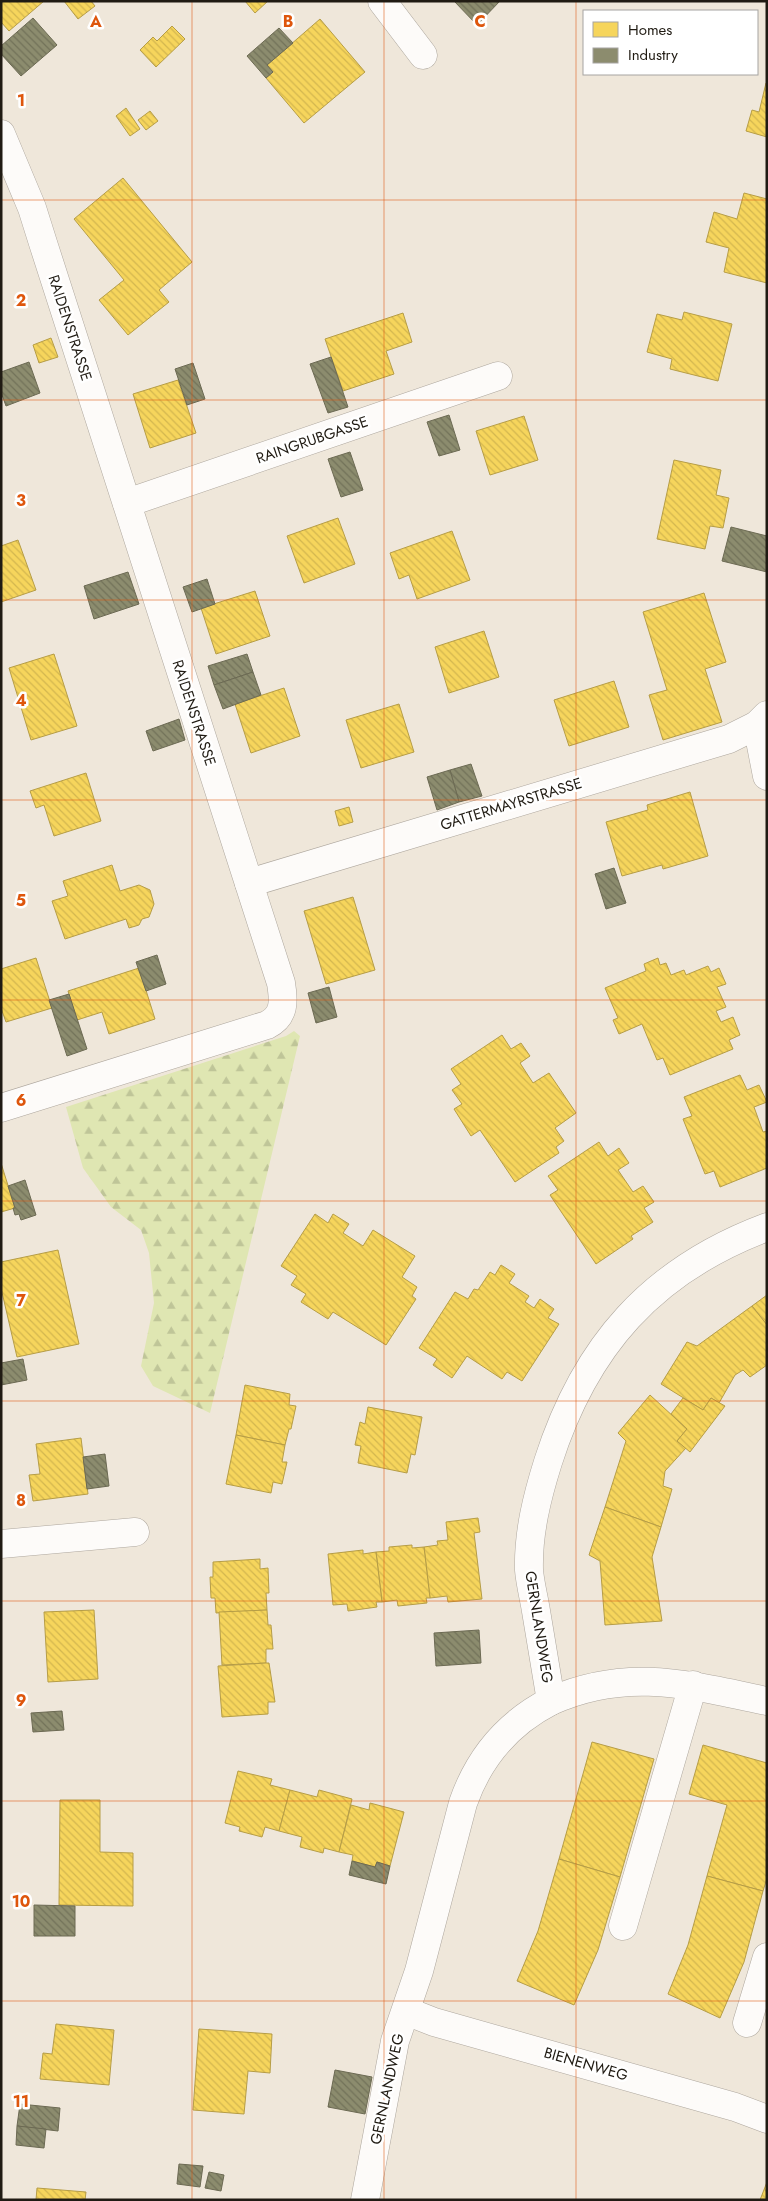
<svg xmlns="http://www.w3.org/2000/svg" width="768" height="2201" font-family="Jost,sans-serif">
  <defs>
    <pattern id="forest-firs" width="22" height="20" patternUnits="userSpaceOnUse" patternTransform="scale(1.25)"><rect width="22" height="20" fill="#dfe6b2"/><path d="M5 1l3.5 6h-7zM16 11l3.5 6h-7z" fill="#bfc598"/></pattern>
    <pattern id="homes-back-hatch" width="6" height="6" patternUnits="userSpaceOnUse" patternTransform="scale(1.25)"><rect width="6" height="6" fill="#f6d55c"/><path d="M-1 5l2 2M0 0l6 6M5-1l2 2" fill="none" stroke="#d3b64f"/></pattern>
    <pattern id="industry-back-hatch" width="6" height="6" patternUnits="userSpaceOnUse" patternTransform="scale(1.25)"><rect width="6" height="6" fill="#8c8c6e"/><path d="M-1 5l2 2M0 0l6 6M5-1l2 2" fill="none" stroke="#727259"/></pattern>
  </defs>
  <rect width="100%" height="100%" fill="#efe7da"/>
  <!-- forest -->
  <path fill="url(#forest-firs)" d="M294 1031 300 1036 210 1413 153 1386 141 1366 154 1303 149 1253 141 1230 111 1207 83 1168 66 1107 286 1036Z"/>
  <!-- homes -->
  <g fill="url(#homes-back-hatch)" stroke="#b69d46">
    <path d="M1 1H44L9 31 1 22Z"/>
    <path d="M64 1H91L95 6 78 19Z"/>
    <path d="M245 1H268L255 13Z"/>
    <path d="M320 19 365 72 304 123 266 78 273 72 267 65Z"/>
    <path d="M172 26 185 39 156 67 140 50 153 37 157 41Z"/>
    <path d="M766 83H767V137L746 131 752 110 759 112Z"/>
    <path d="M126 108 140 129 130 136 116 116Z"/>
    <path d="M150 111 158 121 146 130 138 120Z"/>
    <path d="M123 178 192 262 159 290 169 302 128 335 99 300 124 280 74 219Z"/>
    <path d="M744 193 767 199V283L724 272 729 248 706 242 714 212 737 219Z"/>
    <path d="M684 312 732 324 718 381 670 369 672 359 647 352 657 314 682 320Z"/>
    <path d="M403 313 412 342 386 351 394 374 343 391 325 339Z"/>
    <path d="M51 338 58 357 39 363 33 345Z"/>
    <path d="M178 380 196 433 150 448 133 394Z"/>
    <path d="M524 416 538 460 490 475 476 431Z"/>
    <path d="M674 460 721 470 716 495 729 498 723 528 710 526 705 549 657 539Z"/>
    <path d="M338 518 355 564 304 583 287 536Z"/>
    <path d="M452 531 470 580 417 599 409 575 399 579 390 553Z"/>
    <path d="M18 540 36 590 1 602V546Z"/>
    <path d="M255 591 270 636 216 654 201 608Z"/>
    <path d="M704 593 726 662 705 669 722 722 663 740 649 695 667 690 643 612Z"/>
    <path d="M484 631 499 677 449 693 435 647Z"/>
    <path d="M54 654 77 726 31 740 9 668Z"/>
    <path d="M614 681 629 727 569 746 554 700Z"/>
    <path d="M284 688 300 736 251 753 235 704Z"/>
    <path d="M399 704 414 752 361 768 346 720Z"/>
    <path d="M86 773 101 821 54 836 44 805 36 808 30 791Z"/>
    <path d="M690 792 708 856 663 869 662 865 622 876 606 822 648 810 647 805Z"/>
    <path d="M349 807 353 822 339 826 335 811Z"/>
    <path d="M112 865 120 891 139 885 150 890 154 904 149 917 142 919 139 925 129 928 126 919 65 939 52 901 68 896 63 881Z"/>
    <path d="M353 897 375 970 326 984 304 911Z"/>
    <path d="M36 958 52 1008 6 1022 1 1008V969Z"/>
    <path d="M658 958 660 965 666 963 671 975 684 970 686 975 708 966 711 972 719 968 726 984 717 987 726 1007 716 1011 721 1022 733 1017 740 1035 729 1040 733 1049 670 1075 663 1058 657 1060 642 1024 619 1034 613 1020 618 1018 605 988 646 971 644 964Z"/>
    <path d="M139 968 155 1019 109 1034 102 1012 77 1020 68 991Z"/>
    <path d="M502 1035 511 1049 521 1043 530 1056 520 1063 533 1083 549 1073 576 1113 555 1128 564 1141 556 1147 559 1153 515 1182 480 1130 471 1136 454 1109 462 1104 452 1090 461 1084 451 1069Z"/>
    <path d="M740 1075 747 1090 759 1085 767 1102 754 1107 763 1132 767 1131V1168L720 1187 714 1171 705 1174 683 1119 692 1116 684 1097Z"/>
    <path d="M599 1142 608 1156 619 1148 629 1163 618 1170 633 1192 643 1186 654 1202 644 1208 653 1222 631 1236 633 1239 596 1264 550 1195 558 1190 548 1176Z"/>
    <path d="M1 1163 15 1208 1 1212Z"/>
    <path d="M315 1214 328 1223 333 1214 349 1224 343 1233 363 1246 373 1230 415 1256 402 1277 417 1287 412 1296 416 1299 386 1345 333 1312 328 1319 301 1302 306 1294 291 1285 297 1276 281 1266Z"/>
    <path d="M58 1250 79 1344 17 1357 1 1288V1262Z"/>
    <path d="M501 1265 515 1274 509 1283 529 1296 525 1302 534 1308 540 1299 554 1309 548 1318 559 1324 522 1381 507 1372 502 1379 467 1356 452 1378 433 1365 437 1359 419 1348 455 1292 468 1299 474 1289 478 1290 490 1272 495 1275Z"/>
    <path d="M767 1295V1325L752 1306Z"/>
    <path d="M752 1306 767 1325V1365L750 1377 743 1370 735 1375 719 1403 711 1398 703 1410 661 1384 687 1342 697 1346Z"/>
    <path d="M245 1385 290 1394 289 1405 296 1406 291 1429H289L285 1445 236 1435Z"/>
    <path d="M650 1395 687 1429 677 1441 686 1448 665 1471 663 1486 672 1489 661 1527 605 1507 626 1441 618 1433Z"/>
    <path d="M683 1398 703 1410 711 1398 725 1406 690 1452 677 1441 687 1429 671 1414Z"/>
    <path d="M368 1407 422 1417 415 1455 411 1454 407 1473 358 1463 361 1446 355 1445 360 1422 365 1424Z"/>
    <path d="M236 1435 285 1445 282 1462H287L282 1484 273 1482 271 1493 226 1484Z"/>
    <path d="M81 1438 88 1494 33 1501 29 1475 40 1474 36 1444Z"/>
    <path d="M605 1507 661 1527 652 1557 662 1621 605 1625 600 1561 589 1555Z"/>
    <path d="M478 1518 480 1532 474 1533 482 1599 448 1602 447 1596 430 1598 424 1547 438 1545 437 1541 448 1540 446 1522Z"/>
    <path d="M412 1545V1548L424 1547 430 1598H426L427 1603 398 1606 397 1600 382 1602 376 1552 389 1551V1547Z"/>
    <path d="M363 1550V1554L376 1552 382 1602H376L377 1607 348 1611 347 1604 333 1605 328 1554Z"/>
    <path d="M260 1559V1569L268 1568 269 1593H266L267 1610 216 1613 215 1598H211L210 1577H213V1562Z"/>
    <path d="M94 1610 98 1679 48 1682 44 1612Z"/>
    <path d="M267 1610 268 1625H271L273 1649H266V1663L222 1665 219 1612Z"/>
    <path d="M266 1663H269L275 1702H268V1714L222 1717 218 1666Z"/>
    <path d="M592 1742 654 1759 620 1877 559 1859Z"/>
    <path d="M703 1745 767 1763V1878L763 1891 707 1876 727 1805 689 1794Z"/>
    <path d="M238 1771 272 1779 270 1785 290 1790 279 1831 265 1827 262 1837 239 1831 240 1827 225 1823Z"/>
    <path d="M290 1790 317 1797 319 1790 352 1799 339 1852 324 1848 323 1853 300 1847 302 1837 279 1831Z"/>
    <path d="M60 1800H100V1852L133 1853V1906L59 1905Z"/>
    <path d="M370 1803 404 1812 390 1866 377 1862 375 1867 352 1861 353 1855 339 1852 351 1805 369 1810Z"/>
    <path d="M559 1859 620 1877 598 1950 574 2005 517 1981 538 1931Z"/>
    <path d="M707 1876 763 1891 744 1962 720 2018 668 1994 688 1945Z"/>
    <path d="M56 2024 114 2030 109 2085 40 2079 43 2053 52 2054Z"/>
    <path d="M199 2029 272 2034 270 2073 248 2071 244 2114 193 2110Z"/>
    <path d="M767 2182V2200H760Z"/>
    <path d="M37 2188 86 2192 85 2200H36Z"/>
  </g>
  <!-- industry -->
  <g fill="url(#industry-back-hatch)" stroke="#6c6a53">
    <path d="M454 1H500L477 25Z"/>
    <path d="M33 18 57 45 21 76 1 54V46Z"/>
    <path d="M279 28 293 43 267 65 273 72 266 78 247 56Z"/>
    <path d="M331 357 348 407 328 413 310 364Z"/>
    <path d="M29 362 40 393 6 406 1 392V372Z"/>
    <path d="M193 363 205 399 187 405 175 369Z"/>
    <path d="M449 415 460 450 439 456 427 422Z"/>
    <path d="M350 452 363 490 341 497 328 459Z"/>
    <path d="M731 527 767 536V572L722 561Z"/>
    <path d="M128 572 139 604 94 619 84 586Z"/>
    <path d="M207 579 215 604 192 612 183 587Z"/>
    <path d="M247 654 253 672 214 685 208 666Z"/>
    <path d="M253 672 261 695 223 709 214 685Z"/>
    <path d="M179 719 185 740 153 751 146 731Z"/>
    <path d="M471 764 482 796 459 802 450 770Z"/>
    <path d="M450 770 459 802 437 810 427 777Z"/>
    <path d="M614 868 626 903 606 909 595 874Z"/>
    <path d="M157 955 166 984 146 991 136 962Z"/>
    <path d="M329 987 337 1017 316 1023 308 993Z"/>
    <path d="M69 994 87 1049 67 1056 49 1000Z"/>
    <path d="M25 1180 36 1215 21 1220 19 1214 15 1215 13 1208H15L8 1186Z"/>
    <path d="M23 1359 27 1380 1 1385V1363Z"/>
    <path d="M105 1454 109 1486 87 1489 83 1457Z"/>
    <path d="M479 1630 481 1663 436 1666 434 1633Z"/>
    <path d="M62 1711 64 1730 33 1732 31 1713Z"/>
    <path d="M352 1861 375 1867 377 1862 390 1866 386 1884 349 1875Z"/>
    <path d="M34 1905 75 1906V1936H34Z"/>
    <path d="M335 2070 372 2077 365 2114 328 2107Z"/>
    <path d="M20 2104 60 2108 58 2131 17 2126Z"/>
    <path d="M17 2126 46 2129 44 2148 16 2145Z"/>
    <path d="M179 2164 203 2166 200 2187 177 2184Z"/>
    <path d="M209 2172 224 2175 221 2191 205 2188Z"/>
  </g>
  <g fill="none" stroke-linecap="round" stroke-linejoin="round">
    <defs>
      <g id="minor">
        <path d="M382 1 423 55"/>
        <path d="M1 134 32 208 43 243 281 983C284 1001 285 1016 267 1025L1 1108"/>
        <path d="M127 503 498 376"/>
        <path d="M757 725 767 776"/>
        <path d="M249 883 729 739 757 725 767 715"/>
        <path d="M1 1544 135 1532"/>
        <path d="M551 1701C627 1667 689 1685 767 1701"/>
        <path d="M623 1926 693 1685"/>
        <path d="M406 2011 434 2022 735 2107 767 2119"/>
        <path d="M747 2023 767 1957"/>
        <path d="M365 2200 395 2041 419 1971 463 1803C479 1757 508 1723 551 1701 546 1671 541 1641 536 1611 534 1598 530 1583 529 1570 528 1533 537 1497 548 1462 585 1346 652 1270 767 1227"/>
      </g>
    </defs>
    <!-- minor casing -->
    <use href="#minor" stroke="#aea79e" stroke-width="29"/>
    <!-- minor -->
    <use href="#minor" stroke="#fdfbf9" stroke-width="28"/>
  </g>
  <!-- grid -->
  <path fill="none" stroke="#de560c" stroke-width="1" stroke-opacity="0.55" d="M192 1V2200M384 1V2200M576 1V2200M1 200H767M1 400H767M1 600H767M1 800H767M1 1000H767M1 1201H767M1 1401H767M1 1601H767M1 1801H767M1 2001H767"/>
  <g text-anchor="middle" stroke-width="5" stroke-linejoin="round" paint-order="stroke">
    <!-- street labels -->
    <g font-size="15" fill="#201b13" stroke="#fff">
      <text transform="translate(70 328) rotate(72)" y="5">RAIDENSTRASSE</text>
      <text transform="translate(312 440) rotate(-19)" y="5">RAINGRUBGASSE</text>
      <text transform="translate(194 713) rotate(72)" y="5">RAIDENSTRASSE</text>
      <text transform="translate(511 804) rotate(-17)" y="5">GATTERMAYRSTRASSE</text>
      <text transform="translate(539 1627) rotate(81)" y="5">GERNLANDWEG</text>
      <text transform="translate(586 2064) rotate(16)" y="5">BIENENWEG</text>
      <text transform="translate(387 2089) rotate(-78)" y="5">GERNLANDWEG</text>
    </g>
  </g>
  <g font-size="16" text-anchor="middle" font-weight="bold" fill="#de560c" stroke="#fff" stroke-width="5" stroke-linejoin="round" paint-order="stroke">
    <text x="96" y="27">A</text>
    <text x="288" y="27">B</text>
    <text x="480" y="27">C</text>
    <text x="21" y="106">1</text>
    <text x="21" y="306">2</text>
    <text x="21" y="506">3</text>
    <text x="21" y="706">4</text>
    <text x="21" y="906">5</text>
    <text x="21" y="1106">6</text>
    <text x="21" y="1306">7</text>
    <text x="21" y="1506">8</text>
    <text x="21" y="1706">9</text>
    <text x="21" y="1907">10</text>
    <text x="21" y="2107">11</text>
  </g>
  <!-- border -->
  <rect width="768" height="2201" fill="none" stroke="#201b13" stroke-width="5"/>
  <!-- legend -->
  <rect x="583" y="10" width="175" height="65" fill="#ffffff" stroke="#a6a4a1"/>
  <rect x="593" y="22" width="25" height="15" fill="#f6d55c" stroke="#a6a4a1"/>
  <text x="628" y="35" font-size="15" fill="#201b13">Homes</text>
  <rect x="593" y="48" width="25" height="15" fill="#8c8c6e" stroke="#a6a4a1"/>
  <text x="628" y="60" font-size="15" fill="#201b13">Industry</text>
</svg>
